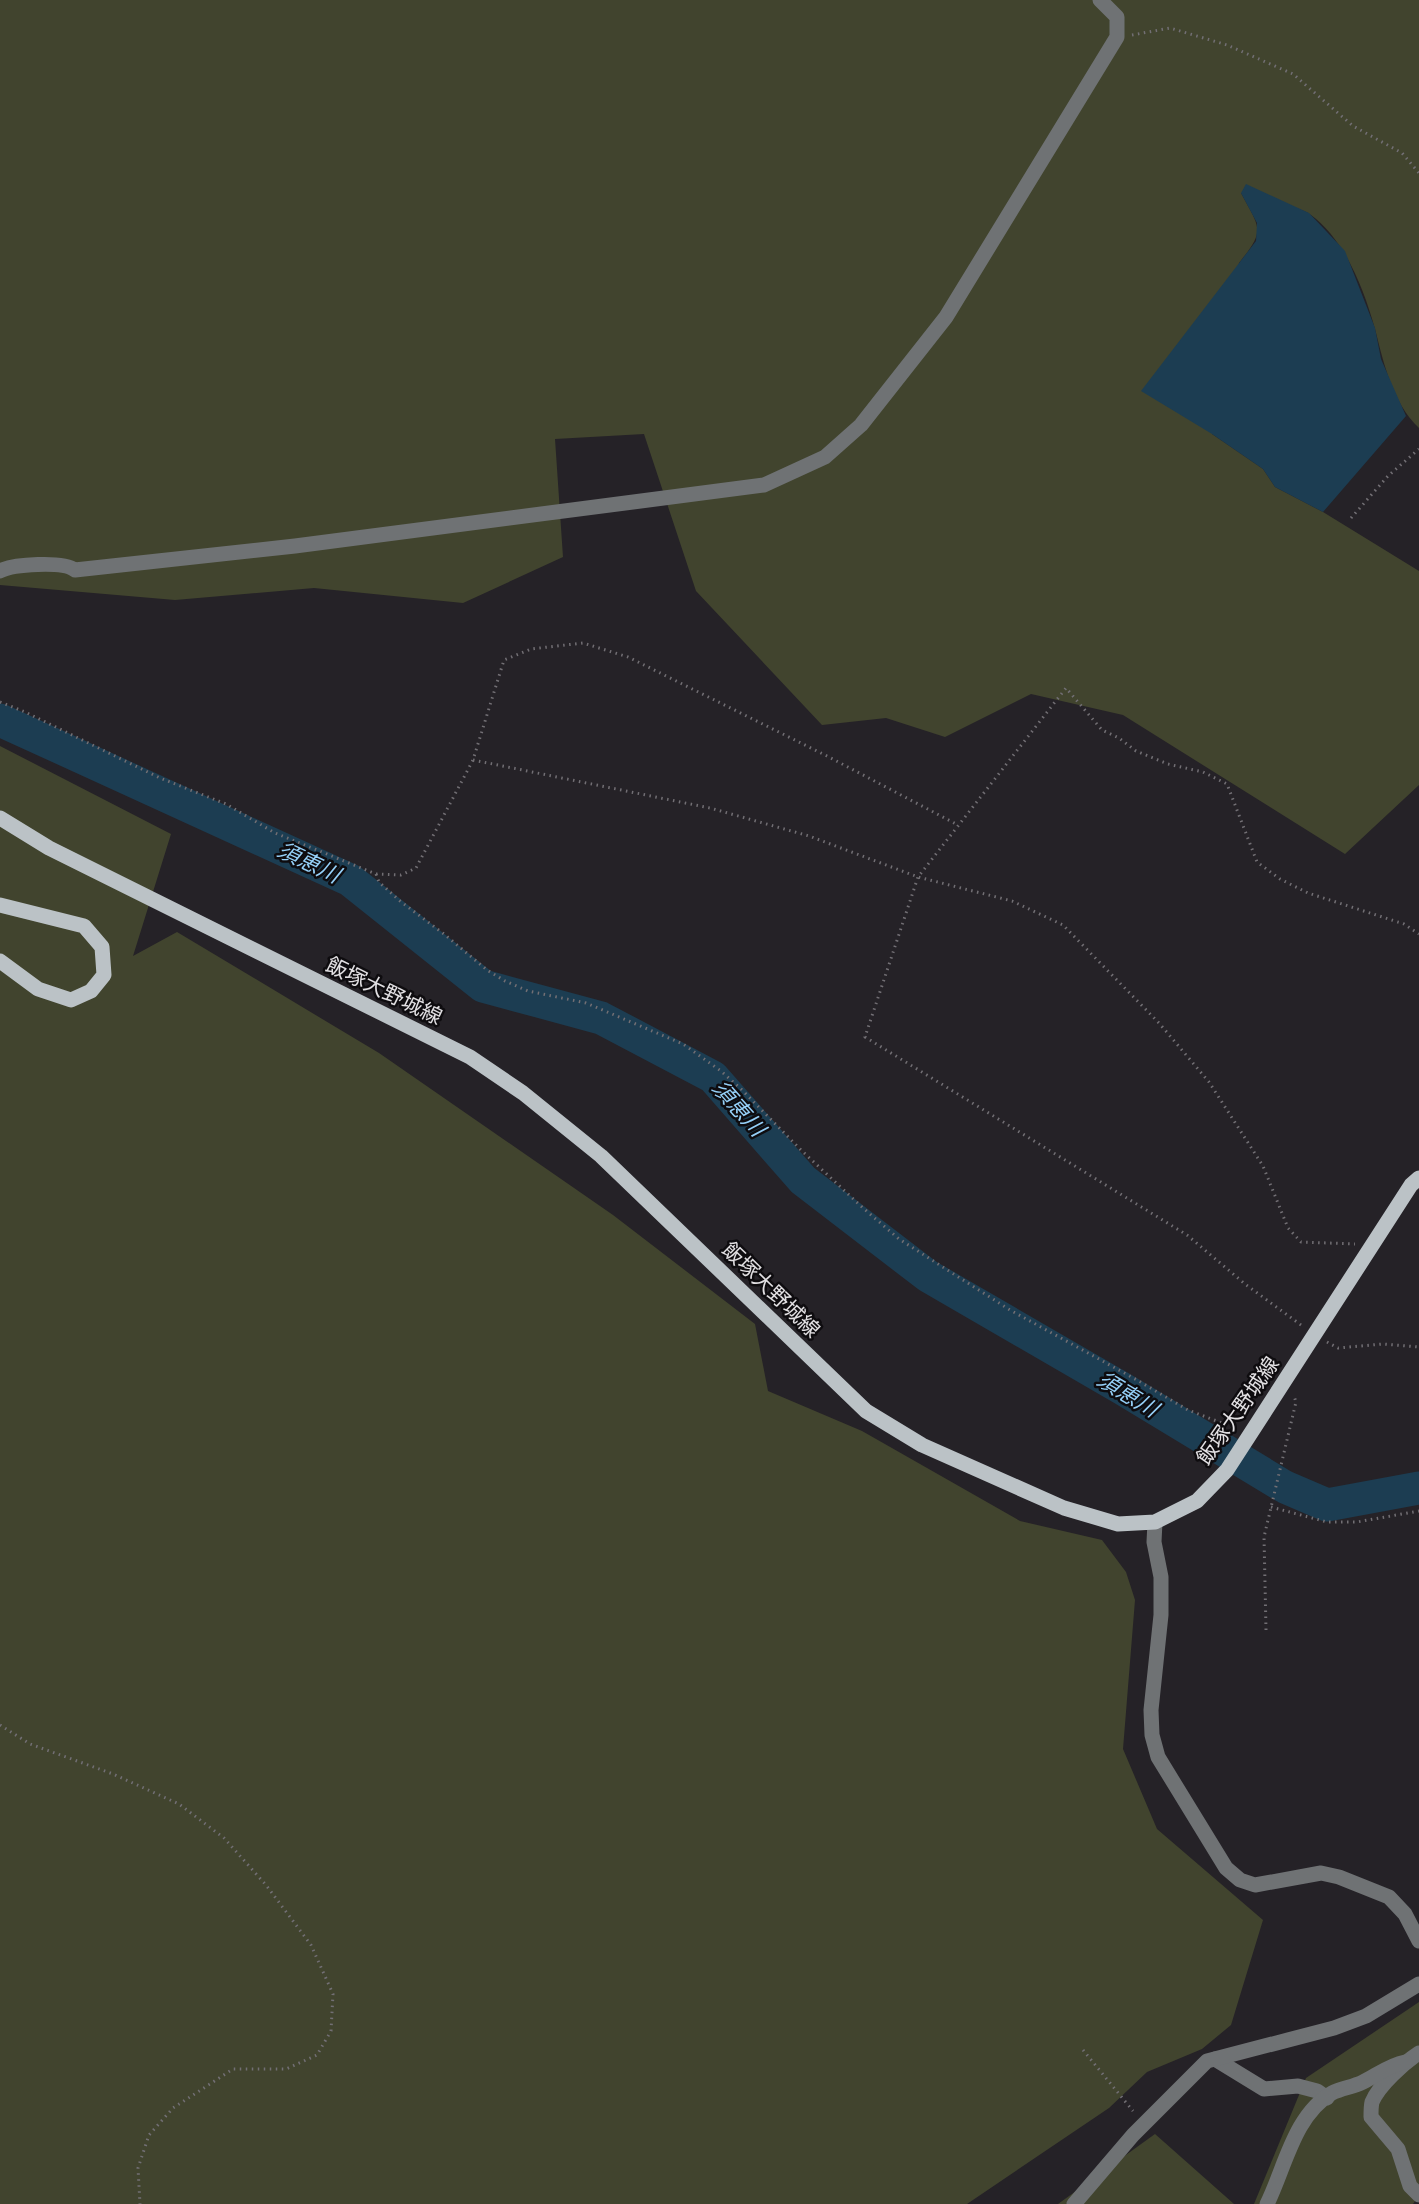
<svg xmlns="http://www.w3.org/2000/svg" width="1419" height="2204" font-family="'Alegreya Sans','Noto Sans JP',sans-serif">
  <rect width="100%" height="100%" fill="#252227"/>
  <!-- green -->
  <g fill="#41442e">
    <path d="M0 0H1419V428C1392 402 1384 364 1375 329 1364 289 1345 240 1311 215 1301 207 1256 197 1241 193 1260 229 1266 229 1239 263L1212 434 1263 469 1275 487 1323 512 1419 571V785L1345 854 1123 715 1031 694 945 737 886 718 822 725 696 591 644 434 555 439 563 557 463 603 314 588 175 600 0 585Z"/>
    <path d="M0 746 171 834 133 956 177 932 379 1053 613 1215 755 1324 768 1391 862 1431 1020 1521 1102 1540 1126 1572 1135 1600 1123 1749 1157 1829 1263 1920 1231 2025 1202 2049 1147 2072 1109 2108 967 2204H0Z"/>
    <path d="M1419 2002V2196L1413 2204H1254L1306 2078Z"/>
    <path d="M1155 2134 1234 2204H1058Z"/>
  </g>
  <!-- water -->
  <path fill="#1c3d52" d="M1246 184 1309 213 1345 251 1375 328 1381 359 1406 416 1323 512 1275 487 1263 469 1212 434 1141 391 1256 241 1257 223 1241 193Z"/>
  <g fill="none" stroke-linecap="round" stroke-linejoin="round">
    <!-- river -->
    <path stroke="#1c3d52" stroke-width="33" d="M0 720 350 880 483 986 601 1018 713 1077 803 1180 928 1276 1123 1389 1285 1487 1327 1505 1419 1488"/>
    <!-- path -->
    <g stroke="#726f74" stroke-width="3" stroke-dasharray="1.5 4.5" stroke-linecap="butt">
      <path d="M1132 35 1170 28 1227 45 1293 74 1353 126 1402 153 1419 173"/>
      <path d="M1351 518 1388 476 1419 449"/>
      <path d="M0 702 25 712 160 778 226 804 275 833 376 874 401 875 416 868 473 760 504 660 531 649 583 643 628 657 827 756 958 825"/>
      <path d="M473 760 710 808 809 836 918 877 1012 901 1063 925 1159 1023 1209 1082 1263 1166 1288 1228 1301 1242 1355 1244"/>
      <path d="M376 874 379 882 400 901 444 934 487 970 505 981 528 991 586 1003 683 1044 721 1071 742 1090 801 1150 863 1208 899 1239 1010 1310 1137 1380 1188 1410 1235 1428"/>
      <path d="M1301 1325 1245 1284 1187 1235 865 1037 918 877 1066 688 1102 730 1119 738 1136 751 1168 764 1203 772 1227 784 1257 862 1280 879 1308 893 1404 924 1419 934"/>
      <path d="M1327 1342 1338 1348 1383 1344 1419 1347"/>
      <path d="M1271 1507 1327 1522H1357L1419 1511"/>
      <path d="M1266 1630 1264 1537 1296 1402 1294 1396"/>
      <path d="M0 1725 30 1744 113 1774 179 1804 224 1838 266 1885 311 1945 333 1994 331 2031 317 2055 286 2069H233L173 2108 149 2135 138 2168 140 2204"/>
      <path d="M1083 2050 1133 2111"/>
    </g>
    <!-- minor -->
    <g stroke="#6f7274" stroke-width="15">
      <path d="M0 571C13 564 63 561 75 570L295 546 764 485 825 457 861 425 946 317 1117 37V17L1100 0"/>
      <path d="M1155 1522 1154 1542 1161 1577V1615L1151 1710 1152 1735 1158 1757 1226 1868 1240 1880 1255 1885 1321 1873 1339 1877 1389 1897 1405 1914 1419 1941"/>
      <path d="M1419 2053C1404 2063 1379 2085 1372 2102 1371 2106 1371 2113 1371 2117L1398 2149 1410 2186 1419 2195"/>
      <path d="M1215 2059 1264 2089 1298 2086 1317 2091 1327 2098"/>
      <path d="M1074 2204 1133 2135 1207 2061 1334 2028 1366 2016 1419 1984"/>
      <path d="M1267 2204C1285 2168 1294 2115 1332 2093 1342 2088 1353 2087 1363 2082 1377 2075 1389 2065 1405 2062"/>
    </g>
    <!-- major -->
    <g stroke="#bbc2c6" stroke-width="15">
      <path d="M0 818 49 848 470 1057 523 1093 601 1156 866 1411 922 1445 1064 1508 1118 1524 1155 1522 1197 1501 1227 1470 1411 1185 1419 1178"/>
      <path d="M0 905 84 926 102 947 104 975 91 991 71 1000 38 989 0 961"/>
    </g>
  </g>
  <g text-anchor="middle" stroke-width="5" stroke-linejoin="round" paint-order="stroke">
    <!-- street labels -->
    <g font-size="21" fill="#e2e0e3" stroke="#0e0c0f">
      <text transform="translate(384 991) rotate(26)" y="7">飯塚大野城線</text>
      <text transform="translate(771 1290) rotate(44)" y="7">飯塚大野城線</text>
      <text transform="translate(1238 1411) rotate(-55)" y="7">飯塚大野城線</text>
    </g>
    <!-- water labels -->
    <g font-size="22" font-style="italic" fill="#95d0f8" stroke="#0e0c0f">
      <text transform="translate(309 862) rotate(25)" y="8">須恵川</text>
      <text transform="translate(739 1108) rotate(48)" y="8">須恵川</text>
      <text transform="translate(1128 1394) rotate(31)" y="8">須恵川</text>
    </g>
  </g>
</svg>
